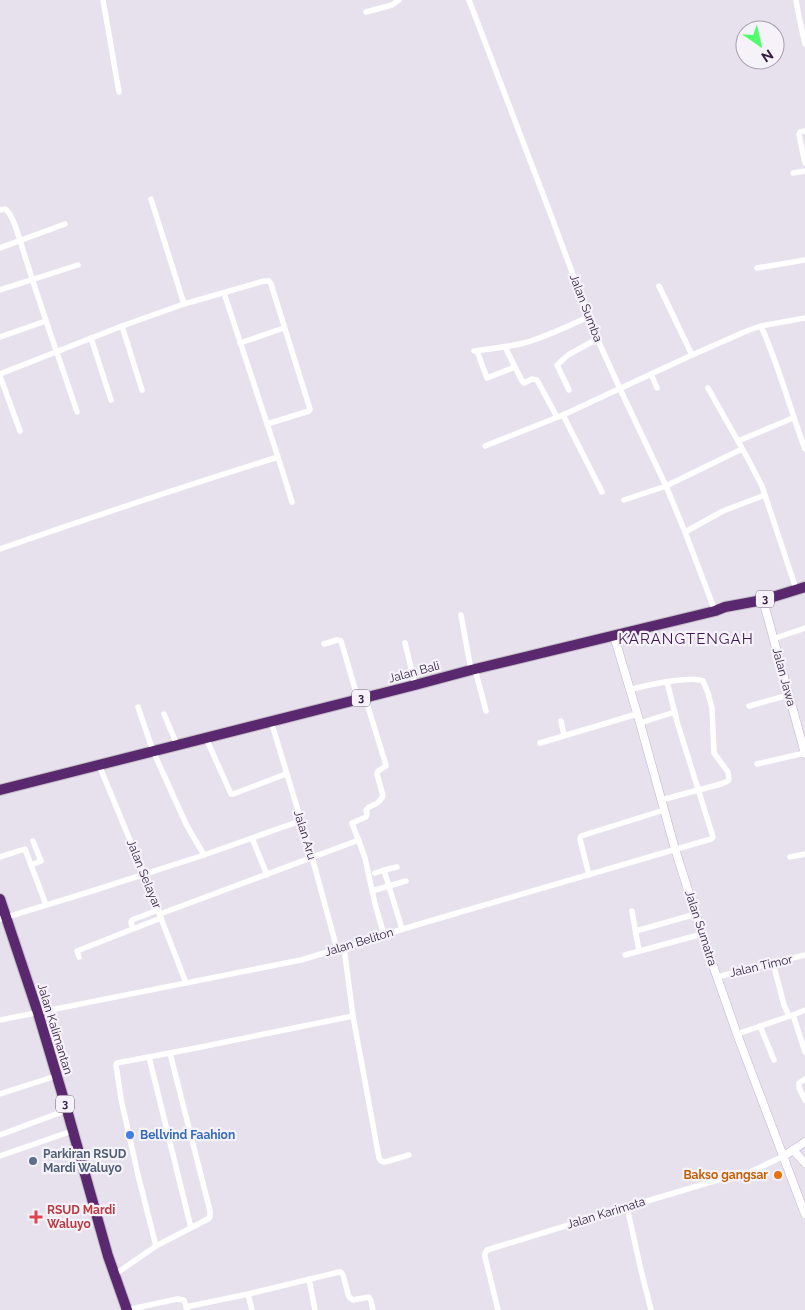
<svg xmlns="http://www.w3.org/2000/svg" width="805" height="1310" font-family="Raleway,sans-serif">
  <rect width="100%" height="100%" fill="#e6e1ed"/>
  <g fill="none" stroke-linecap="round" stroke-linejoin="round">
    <defs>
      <g id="secondary">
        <path d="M763 600 805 754"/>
        <path d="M614 636 640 723 675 849 702 934 737 1034 805 1214"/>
        <path d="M793 1150 805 1163"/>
        <path d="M784 1156 805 1142"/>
      </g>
      <g id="highway">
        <path d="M0 790 415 685 471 670 715 611 725 607 763 600 805 587"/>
        <path d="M0 899 38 1013 67 1110 108 1256 127 1310"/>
      </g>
    </defs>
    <!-- secondary casing -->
    <use href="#secondary" stroke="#c2b3ce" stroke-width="9"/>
    <!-- highway casing -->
    <use href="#highway" stroke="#c2bcc5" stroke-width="12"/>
    <!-- street -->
    <g stroke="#fff" stroke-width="5.5">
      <path d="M103 0 119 92"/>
      <path d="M469 0 552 218 593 329 620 389 666 486 685 532 715 611"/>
      <path d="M796 0 799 17 805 44"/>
      <path d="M366 12 392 5 399 0"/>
      <path d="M805 131 800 132 799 135 805 163"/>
      <path d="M793 173 805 171"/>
      <path d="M0 210 5 209C13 213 20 241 23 250 40 305 59 358 77 412"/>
      <path d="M0 248 65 224"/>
      <path d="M757 268 805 260"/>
      <path d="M659 286 692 355"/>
      <path d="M0 290 78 265"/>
      <path d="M184 304 264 281H269L271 284 310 409 309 411 267 424"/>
      <path d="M122 326 142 390"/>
      <path d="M761 326C779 366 790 409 805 449"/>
      <path d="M0 337 46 321"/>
      <path d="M91 338 111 400"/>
      <path d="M240 343 284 328"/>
      <path d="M505 347 522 381 524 383 532 379 537 380 557 417"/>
      <path d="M474 351C491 349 508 347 524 343 546 337 568 326 588 317"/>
      <path d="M477 351 487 378 515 367"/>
      <path d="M0 374 122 326 184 304 151 199"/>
      <path d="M651 374 657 388"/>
      <path d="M0 376 20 431"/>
      <path d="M708 388 748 459 762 486 796 589"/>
      <path d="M569 390 557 365 568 355 597 339"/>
      <path d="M563 415 602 492"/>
      <path d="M738 441 793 418"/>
      <path d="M485 446 563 415 692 355 749 330 761 326 805 318"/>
      <path d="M278 457 292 502"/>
      <path d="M624 500 666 486 742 449"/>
      <path d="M685 532 723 511 765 495"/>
      <path d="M0 549C92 517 185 486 278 457L224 293"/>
      <path d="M461 615 471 670"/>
      <path d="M773 639 805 628"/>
      <path d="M405 643 415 685"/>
      <path d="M324 644 337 640 341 641 358 699"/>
      <path d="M475 669 486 711"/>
      <path d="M629 690C643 686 691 675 703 681L708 693 712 708 714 753 728 772 729 780 726 782 721 784 661 800"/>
      <path d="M365 697 385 762 386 766 378 771 377 774 383 796C376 808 373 802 366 810L367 814 366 817 352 823 365 858 375 904 384 935"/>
      <path d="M749 706 789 695"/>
      <path d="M138 707 153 751 187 826 204 855"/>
      <path d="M164 714 177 745"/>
      <path d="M271 721 312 857 337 949"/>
      <path d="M561 721 564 735"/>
      <path d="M640 723 675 712"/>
      <path d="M206 738 231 794H233L286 774"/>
      <path d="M540 743 637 714"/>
      <path d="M757 764 805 753"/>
      <path d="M99 765 144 874 186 983"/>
      <path d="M252 838 267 875"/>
      <path d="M0 857 25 849 46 905"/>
      <path d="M790 857 805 854"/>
      <path d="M31 865 41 861 33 841"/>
      <path d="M397 867 384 870 402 929"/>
      <path d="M375 873 384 870"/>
      <path d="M589 875 580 839 581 836 664 810"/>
      <path d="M375 890 406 881"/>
      <path d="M632 911 639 951"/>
      <path d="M160 914 359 840"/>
      <path d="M0 919 89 892 204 855 300 821"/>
      <path d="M132 926 131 922 132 920 158 910"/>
      <path d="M636 931 696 914"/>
      <path d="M625 955 702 934"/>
      <path d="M79 957 77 951 161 918"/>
      <path d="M773 963 784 1005 789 1016"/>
      <path d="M717 977 805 955"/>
      <path d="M793 1015 805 1052"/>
      <path d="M353 1016 379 1158 381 1161 385 1162 409 1155"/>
      <path d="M0 1020 301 960 423 923 711 839 713 837 678 725 667 682"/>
      <path d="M760 1026 774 1060"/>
      <path d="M737 1034 793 1015 805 1010"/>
      <path d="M149 1057 191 1228"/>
      <path d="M805 1079 799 1083V1088L805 1100"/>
      <path d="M0 1094 56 1076"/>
      <path d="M0 1135 67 1110"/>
      <path d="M0 1156 72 1131"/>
      <path d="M627 1207 640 1266 651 1310"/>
      <path d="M156 1246 138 1175 121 1099 116 1065 117 1063 196 1048 353 1016 344 948"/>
      <path d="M114 1275 156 1246 208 1219 210 1217V1211L170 1053"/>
      <path d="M309 1279 315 1310"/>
      <path d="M248 1294 252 1310"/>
      <path d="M186 1307 248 1294 339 1272H341L343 1275 348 1294 349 1297 353 1300 369 1297 371 1301 373 1310"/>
      <path d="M127 1310 177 1299 184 1300 187 1309"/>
      <path d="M498 1310 485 1257V1253L487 1250 627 1207 721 1179 748 1173 784 1156"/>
    </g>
    <!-- secondary -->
    <use href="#secondary" stroke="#fff" stroke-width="8"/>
    <!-- highway -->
    <use href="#highway" stroke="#5a286e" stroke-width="10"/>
  </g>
  <!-- markers -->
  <circle fill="#3f7fe0" stroke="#f5f2f9" stroke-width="2" cx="130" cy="1135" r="5"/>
  <circle fill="#5c6f8a" stroke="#f5f2f9" stroke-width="2" cx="33" cy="1161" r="5"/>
  <circle fill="#e8710a" stroke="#f5f2f9" stroke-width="2" cx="778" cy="1175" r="5"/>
  <path fill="#e0444e" stroke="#f5f2f9" stroke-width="2" d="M33.5 1209.5h5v5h5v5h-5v5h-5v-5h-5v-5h5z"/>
  <g text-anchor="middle" stroke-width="4.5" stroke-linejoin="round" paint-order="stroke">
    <!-- shield labels -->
    <g fill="#f5f2f9" stroke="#6e5e77" stroke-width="1">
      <rect x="756" y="590.5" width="18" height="17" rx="4"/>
      <rect x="352" y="689.5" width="18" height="17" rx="4"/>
      <rect x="56" y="1095.5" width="18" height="17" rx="4"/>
    </g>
    <g font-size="11" font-weight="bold" fill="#341f3f">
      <text x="765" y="603">3</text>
      <text x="361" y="702">3</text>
      <text x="65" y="1108">3</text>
    </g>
    <!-- street labels -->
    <g font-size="12" fill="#341f3f" stroke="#f5f2f9">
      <text transform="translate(586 308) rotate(69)" y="4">Jalan Sumba</text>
      <text transform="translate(414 672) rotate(-15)" y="4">Jalan Bali</text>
      <text transform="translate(784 677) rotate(75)" y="4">Jalan Jawa</text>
      <text transform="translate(305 835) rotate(73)" y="4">Jalan Aru</text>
      <text transform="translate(144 874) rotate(68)" y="4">Jalan Selayar</text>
      <text transform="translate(701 928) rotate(72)" y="4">Jalan Sumatra</text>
      <text transform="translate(359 942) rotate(-17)" y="4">Jalan Beliton</text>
      <text transform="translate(761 966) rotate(-13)" y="4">Jalan Timor</text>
      <text transform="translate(55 1029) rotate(73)" y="4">Jalan Kalimantan</text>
      <text transform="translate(606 1213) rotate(-17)" y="4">Jalan Karimata</text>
    </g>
    <!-- shop labels -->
    <g font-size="12" font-weight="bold" fill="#366cbe" stroke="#f5f2f9" text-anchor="start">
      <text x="140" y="1139">Bellvind Faahion</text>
    </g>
    <!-- service labels -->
    <g font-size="12" font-weight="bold" fill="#4e5e75" stroke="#f5f2f9" text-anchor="start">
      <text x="43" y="1158">Parkiran RSUD<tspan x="43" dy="14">Mardi Waluyo</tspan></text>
    </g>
    <!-- food labels -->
    <g font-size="12" font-weight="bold" fill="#c56008" stroke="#f5f2f9" text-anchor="end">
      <text x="768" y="1179">Bakso gangsar</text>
    </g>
    <!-- health labels -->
    <g font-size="12" font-weight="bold" fill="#be3a42" stroke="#f5f2f9" text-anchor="start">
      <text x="47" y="1214">RSUD Mardi<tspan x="47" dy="14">Waluyo</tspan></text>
    </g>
    <!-- quarter labels -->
    <g font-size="15" letter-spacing="1" fill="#411953" stroke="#f5f2f9">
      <text x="686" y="644">KARANGTENGAH</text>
    </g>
  </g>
  <!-- north arrow -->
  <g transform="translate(760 45) rotate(146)"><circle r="24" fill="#f5f2f9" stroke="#a89eaf"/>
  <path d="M0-4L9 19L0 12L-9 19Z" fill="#4dff6a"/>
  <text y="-8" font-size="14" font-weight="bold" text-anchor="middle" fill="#341f3f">N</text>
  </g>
</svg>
